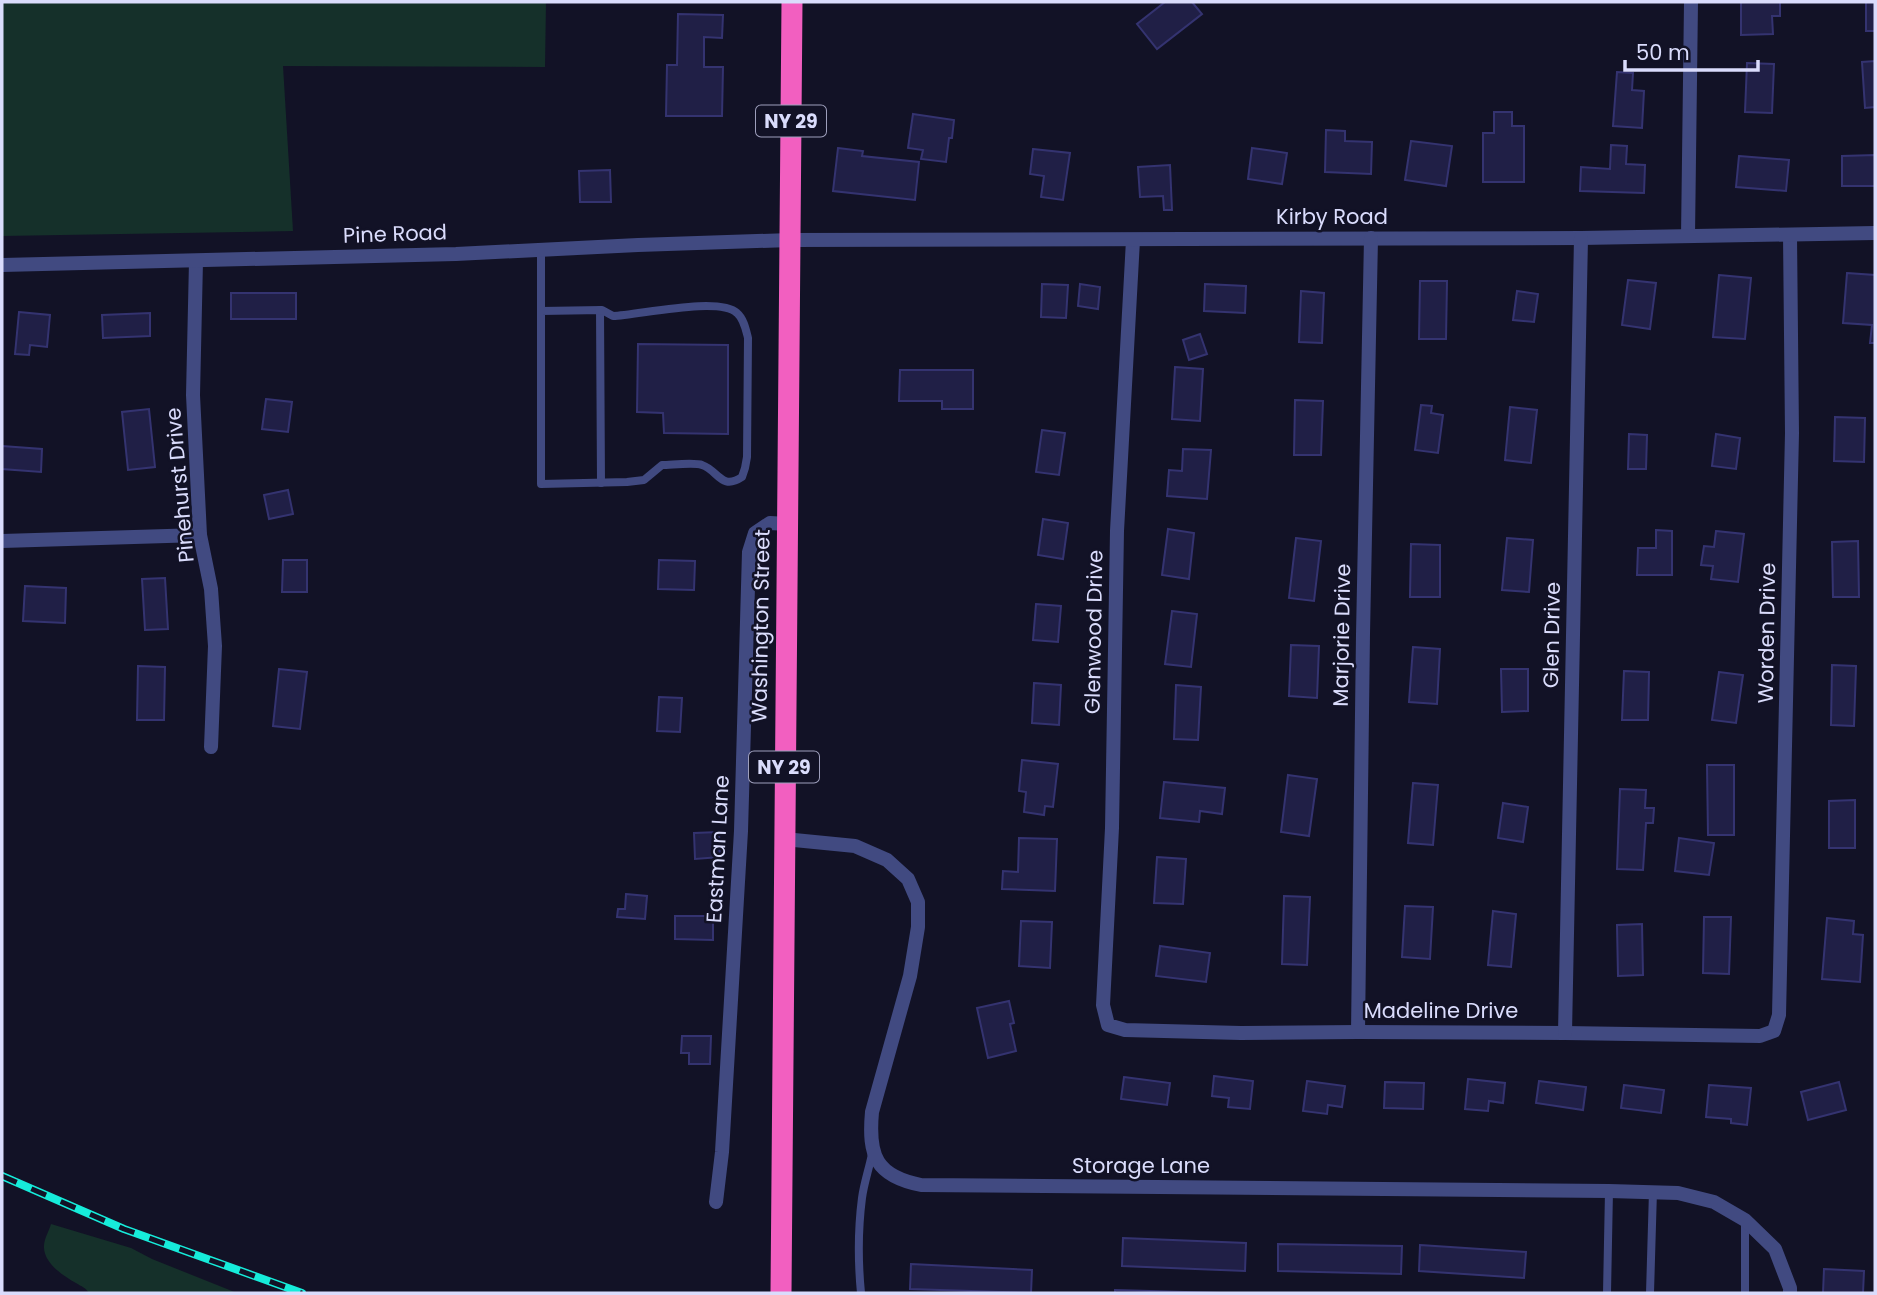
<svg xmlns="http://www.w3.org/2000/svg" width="1877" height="1295" font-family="Poppins,sans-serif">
  <rect width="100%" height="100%" fill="#121226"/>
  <!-- green -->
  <g fill="#15302a">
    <path d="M2 2H546L545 67 283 66 293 231 2 236Z"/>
    <path d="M51 1224 131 1248 152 1259 237 1293H89C85 1287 82 1287 76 1283 63 1276 43 1262 44 1246 44 1239 49 1231 51 1224Z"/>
  </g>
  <!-- building -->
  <g fill="#201f46" stroke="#343370" stroke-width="2">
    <path d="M1165 2H1192L1202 14 1157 49 1137 24Z"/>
    <path d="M1741 2H1780V16H1772L1773 34 1741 35Z"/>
    <rect x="1866" y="2" width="9" height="29"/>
    <path d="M678 14 723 15 722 38 704 37V67H723L722 116H666L667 65H677Z"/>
    <path d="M1875 61V107L1865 108 1862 62Z"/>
    <path d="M1747 63 1774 64 1772 113 1745 112Z"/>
    <path d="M1617 72 1633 73 1632 90 1644 91 1642 128 1613 126Z"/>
    <path d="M1494 112H1512V126H1524V182H1483V133H1494Z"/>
    <path d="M913 114 954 120 952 138H949L946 162 921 159 923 150 908 148Z"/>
    <path d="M1326 130 1345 131V141L1372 142 1371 174 1325 172Z"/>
    <path d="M1411 141 1452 146 1446 186 1405 180Z"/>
    <path d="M1611 145 1627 146 1626 164 1645 165 1644 193 1580 191 1581 167 1610 169Z"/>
    <path d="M838 148 863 151 862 156 919 162 915 200 833 191Z"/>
    <path d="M1252 148 1287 153 1282 184 1248 179Z"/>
    <path d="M1033 149 1070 153 1063 200 1041 197 1044 176 1030 174Z"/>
    <path d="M1875 155V186H1842V156Z"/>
    <path d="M1739 156 1789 160 1786 191 1736 187Z"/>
    <path d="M1170 165 1172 210H1164L1163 196 1140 197 1138 167Z"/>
    <path d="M610 170 611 202H580L579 171Z"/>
    <path d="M1847 273 1875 275V343H1870L1872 325 1843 323Z"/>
    <path d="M1719 275 1751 278 1745 339 1713 337Z"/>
    <path d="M1628 280 1656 283 1650 329 1622 325Z"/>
    <path d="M1420 281H1447L1446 339H1419Z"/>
    <path d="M1042 284 1068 285 1066 318 1041 317Z"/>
    <path d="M1080 284 1100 287 1098 309 1078 306Z"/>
    <path d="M1205 284 1246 286 1245 313 1204 311Z"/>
    <path d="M1301 291 1324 293 1322 343 1299 342Z"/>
    <path d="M1517 291 1538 294 1534 322 1513 320Z"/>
    <rect x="231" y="293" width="65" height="26"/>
    <path d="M19 312 50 315 47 347 30 345 29 355 15 354Z"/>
    <path d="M150 313V336L103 338 102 315Z"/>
    <path d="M1200 334 1207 354 1189 360 1183 340Z"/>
    <path d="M638 344 728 345V434L664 433 663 413 637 412Z"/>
    <path d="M1175 367 1203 369 1200 421 1172 419Z"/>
    <path d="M900 370H973V409H942V401H899Z"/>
    <path d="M266 399 292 402 288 432 262 429Z"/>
    <path d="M1295 400 1323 401 1321 455H1294Z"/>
    <path d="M1421 405 1432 406 1431 413 1443 415 1438 453 1415 450Z"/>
    <path d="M1510 407 1537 410 1531 463 1505 460Z"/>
    <path d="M149 409 155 467 128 470 122 412Z"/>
    <path d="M1835 417 1865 418 1864 462 1834 461Z"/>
    <path d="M1042 430 1065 433 1059 475 1036 472Z"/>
    <path d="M1629 434 1647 435 1646 469H1628Z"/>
    <path d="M1716 434 1740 438 1736 469 1712 466Z"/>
    <path d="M2 446 42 449 41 472 2 469Z"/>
    <path d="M1183 449 1211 450 1207 499 1167 496 1169 470 1182 471Z"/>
    <path d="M288 490 293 514 269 519 264 495Z"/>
    <path d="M1043 519 1068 523 1063 559 1038 555Z"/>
    <path d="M1168 529 1194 533 1189 579 1162 575Z"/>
    <path d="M1656 530 1672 531V575H1637L1638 548H1656Z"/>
    <path d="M1716 531 1744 534 1738 582 1711 579 1713 566 1701 565 1704 546 1714 547Z"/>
    <path d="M1296 538 1321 541 1314 601 1289 598Z"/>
    <path d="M1507 538 1533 540 1529 592 1502 590Z"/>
    <path d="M1858 541 1859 597H1833L1832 542Z"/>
    <path d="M1411 544 1440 545V597H1410Z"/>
    <path d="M283 560H307V592H282Z"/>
    <path d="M659 560 695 561 694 590 658 589Z"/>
    <path d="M165 578 168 629 145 630 142 579Z"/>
    <path d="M25 586 66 588 65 623 23 621Z"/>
    <path d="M1036 604 1061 606 1058 642 1033 640Z"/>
    <path d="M1172 611 1197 614 1191 667 1165 664Z"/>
    <path d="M1291 645 1319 646 1317 698 1289 696Z"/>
    <path d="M1413 647 1440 649 1437 704 1409 702Z"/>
    <path d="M1832 665 1856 666 1854 726 1831 725Z"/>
    <path d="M138 666 165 667 164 720H137Z"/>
    <path d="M279 669 307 672 300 729 273 726Z"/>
    <path d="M1501 669H1528V711L1502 712Z"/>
    <path d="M1624 671 1649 672 1648 720H1622Z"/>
    <path d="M1719 672 1743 675 1736 723 1712 720Z"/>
    <path d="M1034 683 1061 685 1059 725 1032 723Z"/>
    <path d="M1176 685 1201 687 1198 740 1174 739Z"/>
    <path d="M659 697 682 698 680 732 657 731Z"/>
    <path d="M1022 760 1058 764 1053 807 1045 806 1044 815 1024 812 1026 792 1019 791Z"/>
    <path d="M1707 765H1734V835H1708Z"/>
    <path d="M1288 775 1317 779 1309 836 1281 832Z"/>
    <path d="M1164 782 1225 788 1222 814 1200 811 1199 822 1160 818Z"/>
    <path d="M1413 783 1438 785 1433 845 1408 843Z"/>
    <path d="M1620 789 1646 790 1645 808H1654L1653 823H1646L1643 870 1617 869Z"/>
    <path d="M1855 800V848H1829V801Z"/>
    <path d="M1503 803 1528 807 1523 842 1498 838Z"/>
    <path d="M719 832 720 857 695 859 694 833Z"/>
    <path d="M1019 838 1057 839 1055 891 1002 889 1003 871 1018 872Z"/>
    <path d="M1679 838 1714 843 1709 875 1675 871Z"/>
    <path d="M1157 857 1186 859 1183 904 1154 903Z"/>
    <path d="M626 894 647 896 645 919 617 917 618 909H625Z"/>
    <path d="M1284 896 1310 897 1307 965 1282 964Z"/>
    <path d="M1405 906 1433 907 1430 959 1402 957Z"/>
    <path d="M1493 911 1516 914 1511 967 1488 965Z"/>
    <path d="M675 916H713V940L675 939Z"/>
    <path d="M1704 917H1731L1729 974 1703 973Z"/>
    <path d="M1827 918 1854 921 1853 934 1863 935 1860 982 1822 979Z"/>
    <path d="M1021 921 1052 922 1050 968 1019 966Z"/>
    <path d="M1642 924 1643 975 1618 976 1617 925Z"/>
    <path d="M1160 946 1210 953 1206 982 1156 976Z"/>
    <path d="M1009 1001 1014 1023 1010 1024 1016 1051 988 1058 977 1008Z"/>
    <path d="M682 1036H711L710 1064H689V1053H681Z"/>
    <path d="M1214 1076 1253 1081 1250 1109 1228 1107 1229 1098 1212 1096Z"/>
    <path d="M1124 1077 1170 1083 1167 1105 1121 1099Z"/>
    <path d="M1468 1079 1505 1083 1503 1103 1489 1101 1488 1111 1465 1109Z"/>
    <path d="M1307 1081 1345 1086 1342 1107 1328 1105 1327 1114 1303 1111Z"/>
    <path d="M1539 1081 1586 1087 1583 1110 1536 1103Z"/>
    <path d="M1385 1082 1424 1083 1423 1109 1384 1108Z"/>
    <path d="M1839 1082 1846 1110 1808 1120 1801 1092Z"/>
    <path d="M1624 1085 1664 1090 1661 1113 1621 1108Z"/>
    <path d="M1709 1085 1751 1088 1747 1125 1731 1123V1119L1706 1117Z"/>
    <path d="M1123 1238 1246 1243 1245 1271 1122 1266Z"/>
    <path d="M1278 1244 1402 1246 1401 1274 1278 1271Z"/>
    <path d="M1420 1245 1526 1252 1524 1278 1419 1271Z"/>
    <path d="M911 1264 1032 1270 1031 1293 910 1289Z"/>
    <path d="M1824 1269 1864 1271 1863 1293H1823Z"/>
    <path d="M1115 1290 1221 1293H1115Z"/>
  </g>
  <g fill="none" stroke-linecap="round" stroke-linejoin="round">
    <!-- lane -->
    <g stroke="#414a81" stroke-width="8">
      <path d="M600 310 601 483"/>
      <path d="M541 311 602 310 613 316C639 315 719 296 737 313 744 319 746 330 748 338L747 457 745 468 742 477C721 491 718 470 702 465 695 462 671 465 662 465L644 480 627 482 541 484V250"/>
      <path d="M1745 1220V1293"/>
      <path d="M861 1293C858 1262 858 1229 862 1198 864 1183 869 1169 872 1154"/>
      <path d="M1607 1293 1609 1191"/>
      <path d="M1650 1293 1653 1191"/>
    </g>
    <!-- street -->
    <g stroke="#414a81" stroke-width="14">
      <path d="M1688 236 1691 2"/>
      <path d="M1133 240 1117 531 1112 828 1103 1005 1108 1025 1125 1030 1241 1033 1358 1032 1565 1033 1760 1036 1774 1031 1779 1015 1792 433 1790 235"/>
      <path d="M196 261 193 395 200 535 211 589 215 646 211 747"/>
      <path d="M2 265 456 254 638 245 790 240 1581 238 1875 233"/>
      <path d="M2 541 200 535"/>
      <path d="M784 839 855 846 887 860 908 879 918 902V927L910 976 872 1112C868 1156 876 1176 921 1185L1609 1191 1678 1193 1714 1202 1745 1220 1775 1249 1790 1288V1293"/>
      <path d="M1358 1032 1363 634 1371 238"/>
      <path d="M1565 1033 1581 238"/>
      <path d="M716 1202 722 1152 741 831 749 552 755 533 770 523 787 524"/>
    </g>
    <!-- highway -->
    <path stroke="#f25fc0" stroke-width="21" d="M781 1293 792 2"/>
    <defs>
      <path id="rail" d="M2 1176 124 1229 302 1293"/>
    </defs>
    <!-- rail casing -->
    <use href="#rail" stroke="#16ecda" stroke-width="8"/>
    <!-- rail -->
    <use href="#rail" stroke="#121226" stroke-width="5" stroke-dasharray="16" stroke-linecap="butt"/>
  </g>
  <g text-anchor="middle" stroke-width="5" stroke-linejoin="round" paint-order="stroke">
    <!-- shield labels -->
    <g fill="#121226" stroke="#9e9fbc" stroke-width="2">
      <rect x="756" y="105.5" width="70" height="31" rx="5"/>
      <rect x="749" y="751.5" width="70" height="31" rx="5"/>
    </g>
    <g font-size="19" font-weight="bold" fill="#dadcfc">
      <text x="791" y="128">NY 29</text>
      <text x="784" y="774">NY 29</text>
    </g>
    <!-- street labels -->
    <g font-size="21" fill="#dadcfc" stroke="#121226">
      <text x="1332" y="224">Kirby Road</text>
      <text transform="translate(395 234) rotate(-2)" y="7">Pine Road</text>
      <text transform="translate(180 485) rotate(-95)" y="7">Pinehurst Drive</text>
      <text transform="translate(761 626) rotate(-89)" y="7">Washington Street</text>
      <text transform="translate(1094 632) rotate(-89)" y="7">Glenwood Drive</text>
      <text transform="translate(1767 633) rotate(-89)" y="7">Worden Drive</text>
      <text transform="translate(1342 635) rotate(-89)" y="7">Marjorie Drive</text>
      <text transform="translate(1552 635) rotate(-89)" y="7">Glen Drive</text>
      <text transform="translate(718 849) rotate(-87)" y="7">Eastman Lane</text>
      <text x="1441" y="1018">Madeline Drive</text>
      <text x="1141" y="1173">Storage Lane</text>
    </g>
  </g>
  <!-- border -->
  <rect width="1877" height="1295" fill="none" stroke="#dadcfc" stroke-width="7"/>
  <!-- scale -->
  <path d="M1625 60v10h133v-10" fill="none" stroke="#dadcfc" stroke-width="3.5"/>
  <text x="1636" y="60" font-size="21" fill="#dadcfc" stroke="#121226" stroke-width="5" paint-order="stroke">50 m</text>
</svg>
